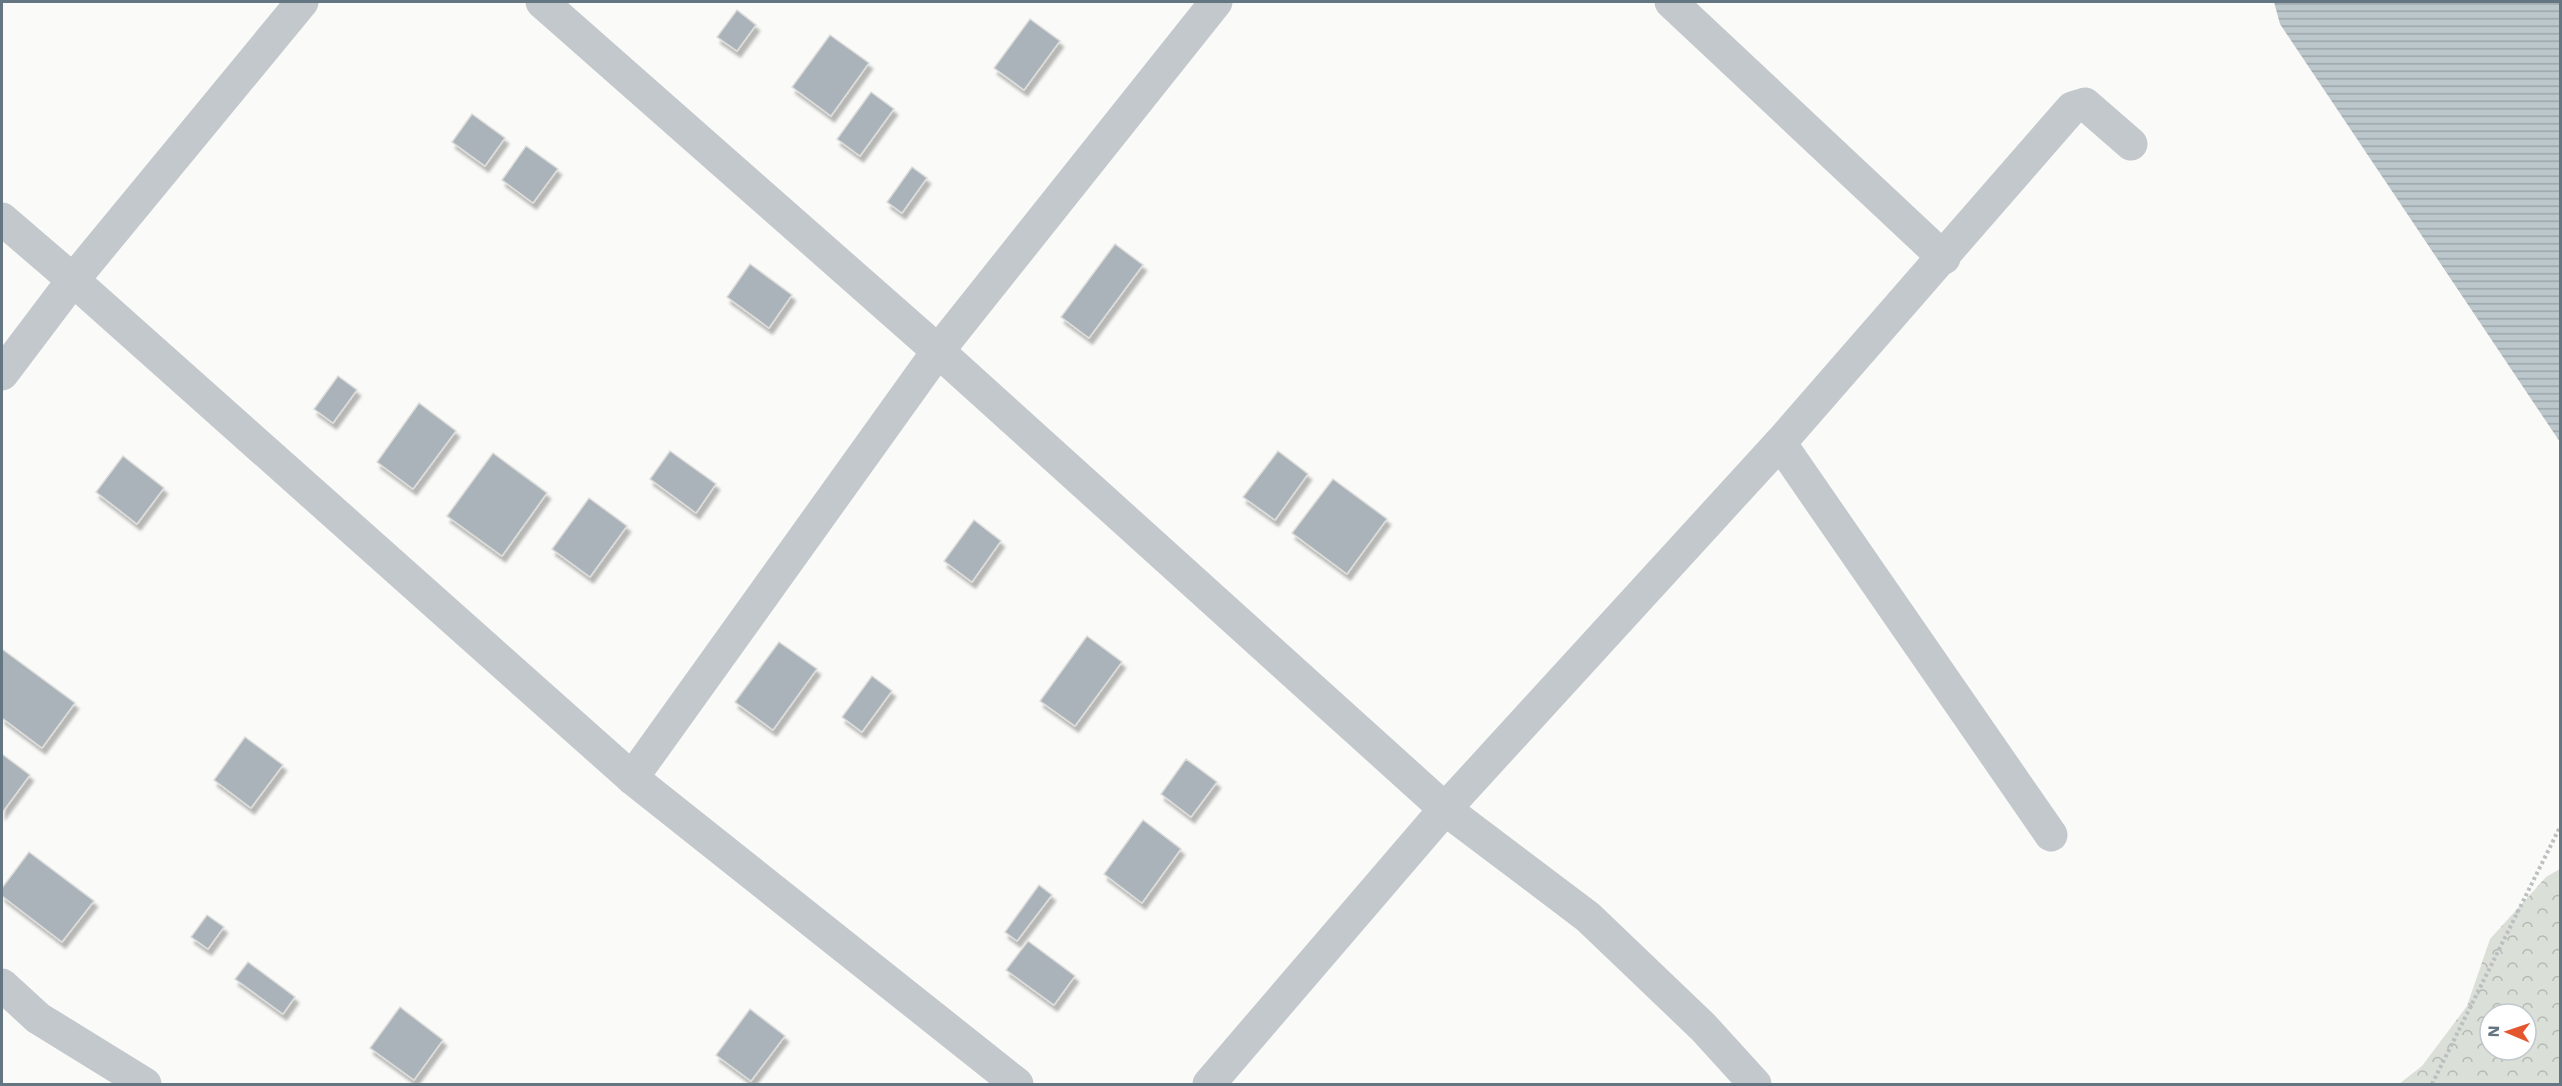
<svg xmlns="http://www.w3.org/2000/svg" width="2562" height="1086" font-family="'Work Sans',sans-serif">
  <defs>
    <pattern id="forest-crowns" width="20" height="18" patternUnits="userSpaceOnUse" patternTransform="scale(1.5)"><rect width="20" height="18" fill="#dadfd7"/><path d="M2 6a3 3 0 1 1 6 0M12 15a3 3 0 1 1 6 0" fill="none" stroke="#b4b9b4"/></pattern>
    <pattern id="water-rules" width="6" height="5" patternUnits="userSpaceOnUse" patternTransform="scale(1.5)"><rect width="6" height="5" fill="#bbc7cb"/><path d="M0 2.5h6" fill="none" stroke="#9ca6aa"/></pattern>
    <filter id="shadow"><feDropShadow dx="3.5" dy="6" stdDeviation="1.5" flood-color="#0004"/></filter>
  </defs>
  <rect width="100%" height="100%" fill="#fafaf8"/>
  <!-- forest -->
  <path fill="url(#forest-crowns)" fill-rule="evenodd" d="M2560 869V1084H2399L2422 1066 2467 1006 2490 939 2546 877ZM2490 1014H2526V1050H2490Z"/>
  <!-- water -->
  <path fill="url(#water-rules)" d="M2274 2H2560V442L2280 24Z"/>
  <!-- building -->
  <g fill="#aab3b9" stroke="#dcdcda" stroke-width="1.5" filter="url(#shadow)">
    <path d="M737 10 756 25 737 51 717 37Z"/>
    <path d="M1030 19 1060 41 1024 90 994 68Z"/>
    <path d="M830 35 869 63 831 116 792 87Z"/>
    <path d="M871 92 894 109 860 156 837 139Z"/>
    <path d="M472 114 505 138 485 166 452 142Z"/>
    <path d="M526 146 558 169 533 203 502 180Z"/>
    <path d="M912 167 927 178 902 213 887 202Z"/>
    <path d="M1115 244 1143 265 1089 338 1061 317Z"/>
    <path d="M750 264 792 295 769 328 727 297Z"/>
    <path d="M338 376 357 390 333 423 314 409Z"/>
    <path d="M419 403 456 431 413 489 377 462Z"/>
    <path d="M670 451 716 484 696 513 650 479Z"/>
    <path d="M1278 451 1308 474 1275 520 1243 497Z"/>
    <path d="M493 453 547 493 502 556 447 516Z"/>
    <path d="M123 456 164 488 137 524 96 492Z"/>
    <path d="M1333 479 1387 519 1347 574 1292 533Z"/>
    <path d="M589 498 627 526 590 577 552 549Z"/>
    <path d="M974 520 1001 541 972 582 944 561Z"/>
    <path d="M1087 636 1122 662 1075 726 1040 701Z"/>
    <path d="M779 642 817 669 773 730 735 702Z"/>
    <path d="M2 649 75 703 42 748 2 718Z"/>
    <path d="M872 676 892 691 862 732 842 717Z"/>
    <path d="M245 737 283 765 251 808 214 780Z"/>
    <path d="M2 754 30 775 2 813Z"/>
    <path d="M1186 759 1217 782 1191 817 1161 794Z"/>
    <path d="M1143 820 1181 849 1142 903 1104 874Z"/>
    <path d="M29 852 94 901 62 942 2 896V888Z"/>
    <path d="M1039 885 1052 895 1017 941 1005 932Z"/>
    <path d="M207 915 224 927 208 949 191 937Z"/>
    <path d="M1028 941 1075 976 1054 1005 1006 970Z"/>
    <path d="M248 962 295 997 283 1014 235 979Z"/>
    <path d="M400 1007 443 1040 414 1080 370 1048Z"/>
    <path d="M750 1009 785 1036 751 1081 716 1055Z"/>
  </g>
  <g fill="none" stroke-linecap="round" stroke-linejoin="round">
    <!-- path -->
    <path stroke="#bbbfc2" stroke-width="4" stroke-dasharray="3 3" stroke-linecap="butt" d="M2432 1084 2560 827"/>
    <!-- street -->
    <g stroke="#c3c8cc" stroke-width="33">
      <path d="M542 2 938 351 1445 809 1588 917 1703 1027 1755 1084"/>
      <path d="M1671 2 1944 258"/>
      <path d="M2 219 73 280 632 778 1017 1084"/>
      <path d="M2 374 73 280 302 2"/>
      <path d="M1780 443 2051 835"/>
      <path d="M632 778 938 351 1216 2"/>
      <path d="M2 985 38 1018 145 1084"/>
      <path d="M1209 1084 1445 809 1780 443 2072 108 2085 104 2131 144"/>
    </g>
  </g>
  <!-- border -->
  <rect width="2562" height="1086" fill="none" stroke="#657683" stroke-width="6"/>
  <!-- north arrow -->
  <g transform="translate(2508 1032) rotate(272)"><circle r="28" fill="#ffffff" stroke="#c1c8cd" stroke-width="1.5"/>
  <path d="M0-4.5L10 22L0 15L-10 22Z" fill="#e4572e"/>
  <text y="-9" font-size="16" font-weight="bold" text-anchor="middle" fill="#657683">N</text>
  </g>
</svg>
